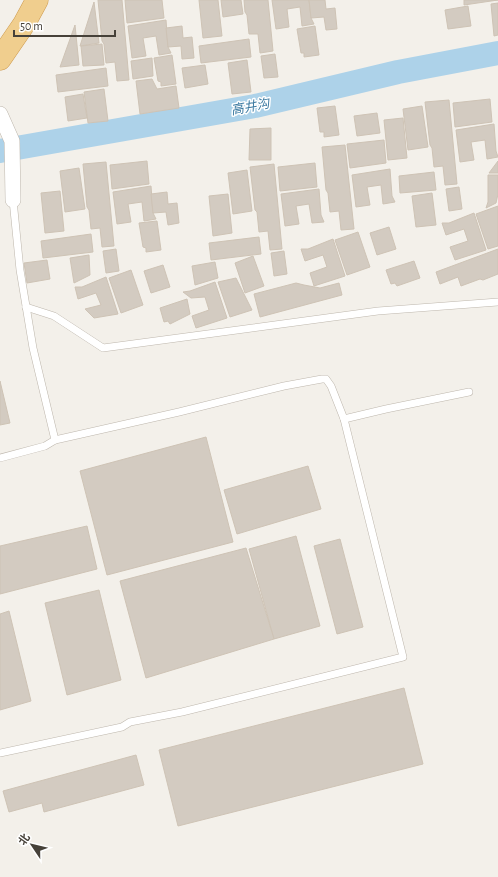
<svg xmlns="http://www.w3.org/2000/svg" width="498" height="877" font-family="'Alegreya Sans','Noto Sans SC',sans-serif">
  <rect width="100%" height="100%" fill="#f3f0ea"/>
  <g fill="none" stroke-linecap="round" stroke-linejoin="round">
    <!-- river -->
    <path stroke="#add2e9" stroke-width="24" d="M0 151 255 106 398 72 498 53"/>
  </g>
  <!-- building -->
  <g fill="#d3cbc1" stroke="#cec3b5">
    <path d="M98 0H122L129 80 117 81 115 62 106 63 104 44 102 41Z"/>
    <path d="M125 0H162L164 18 127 23Z"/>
    <path d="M199 0H218L222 36 203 38Z"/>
    <path d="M221 0H241L243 14 223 17Z"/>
    <path d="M244 0H268L273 51 260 53 258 34H249L247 15 245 12Z"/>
    <path d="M272 0H309L311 18 314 24 302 26 300 7 287 9 289 27 276 29Z"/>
    <path d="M309 0H325L326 9 335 8 337 29 326 30 324 17 311 18Z"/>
    <path d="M464 0H498L464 5Z"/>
    <path d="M94 2 99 43 80 46Z"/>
    <path d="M498 3V35L494 36 491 4Z"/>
    <path d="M468 6 471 26 448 29 445 10Z"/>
    <path d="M166 20 168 47 171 53 159 55 156 36 143 38 146 56 132 58 128 26Z"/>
    <path d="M75 25 79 65 60 67Z"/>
    <path d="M182 26 183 38 192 37 194 58 182 59 181 46 168 47 166 28Z"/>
    <path d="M315 26 319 55 304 57V53H301L297 29Z"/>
    <path d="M249 39 251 57 201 63 199 46Z"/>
    <path d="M102 44 104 65 83 66 81 46Z"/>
    <path d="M275 54 278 77 264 78 261 56Z"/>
    <path d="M172 55 176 84 161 86V82L158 81 154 58Z"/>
    <path d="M152 58 153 76 133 79 131 61Z"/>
    <path d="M247 60 251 92 232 94 228 63Z"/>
    <path d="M205 65 208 84 185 88 182 68Z"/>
    <path d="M106 68 108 86 58 92 56 75Z"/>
    <path d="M152 79 157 89 176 86 179 108 140 114 136 81Z"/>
    <path d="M104 89 108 121 88 123 84 92Z"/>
    <path d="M83 94 87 118 68 121 65 97Z"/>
    <path d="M490 99 492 122 455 127 453 103Z"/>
    <path d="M449 100 457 184 445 185 443 166 434 167 432 148 430 145 425 102Z"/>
    <path d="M335 106 339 135 324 137V132H320L317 108Z"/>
    <path d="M422 106 428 147 408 150 403 109Z"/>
    <path d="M377 113 380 133 357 136 354 116Z"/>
    <path d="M403 118 407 158 388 160 384 120Z"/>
    <path d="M494 124 496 151 498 157 487 159 485 140 471 142 474 160 460 162 456 130Z"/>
    <path d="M271 128V160H249L250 129Z"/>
    <path d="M384 140 386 163 350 168 347 144Z"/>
    <path d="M345 145 354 229 341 230 339 211 330 212 328 193 326 190 322 147Z"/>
    <path d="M147 161 149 184 112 189 110 165Z"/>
    <path d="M498 161V173H489Z"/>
    <path d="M106 162 114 246 102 247 100 228 91 229 89 210 87 207 83 164Z"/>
    <path d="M315 163 317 187 280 191 278 167Z"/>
    <path d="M274 164 282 249 270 250 268 231 259 232 257 212 255 210 250 167Z"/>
    <path d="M79 168 85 209 65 212 60 171Z"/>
    <path d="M390 169 392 196 395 202 383 204 381 185 367 187 370 205 356 207 352 175Z"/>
    <path d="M247 170 252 211 233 214 228 173Z"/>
    <path d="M434 172 436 190 400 193 399 176Z"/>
    <path d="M488 175H498V194L496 203 486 208 488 202Z"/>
    <path d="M151 186 153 213 156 219 144 221 142 202 128 204 131 222 117 224 113 192Z"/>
    <path d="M459 187 462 209 449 211 446 189Z"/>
    <path d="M319 189 321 215 324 222 312 223 309 204 296 206 299 224 285 226 281 194Z"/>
    <path d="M60 191 64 231 45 233 41 193Z"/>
    <path d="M167 192 168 204 177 203 179 223 168 225 166 212 153 213 151 194Z"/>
    <path d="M432 193 436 225 416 227 412 196Z"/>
    <path d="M228 194 232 233 213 236 209 196Z"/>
    <path d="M498 206V246L488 249 476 214Z"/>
    <path d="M474 213 486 250 455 260 450 247 468 241 464 229 446 235 442 223H449Z"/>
    <path d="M157 221 161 250 146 252V248L143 247 139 223Z"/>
    <path d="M389 227 396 249 377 255 370 233Z"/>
    <path d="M358 232 370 267 347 275 335 240Z"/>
    <path d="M91 234 93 252 43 258 41 241Z"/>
    <path d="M259 237 261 254 211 260 209 243Z"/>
    <path d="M333 239 345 276 314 286 310 273 327 267 323 255 305 261 301 249H308Z"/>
    <path d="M116 249 119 271 106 273 103 251Z"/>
    <path d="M498 249V274L483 280 480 279 461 286 458 277 440 284 436 272Z"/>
    <path d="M284 251 287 274 274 276 271 253Z"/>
    <path d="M89 255 90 275 74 283 70 258Z"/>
    <path d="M253 256 264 286 245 293 235 263Z"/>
    <path d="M47 260 50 279 27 283 24 263Z"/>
    <path d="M414 261 420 278 397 286 395 283 391 284 386 270Z"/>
    <path d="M215 262 218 278 195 285 192 266Z"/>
    <path d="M163 265 170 287 151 293 144 271Z"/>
    <path d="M131 270 143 305 121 313 109 278Z"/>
    <path d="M106 277 118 314 94 318 85 309 101 305 96 293 78 299 75 287H82Z"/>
    <path d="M236 278 252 310 230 317 218 282Z"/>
    <path d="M215 282 227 318 196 328 192 316 209 310 205 297 191 298 183 292 190 291Z"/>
    <path d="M296 283 304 285 320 288 339 283 342 295 260 317 254 294Z"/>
    <path d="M187 299 190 314 170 324 168 321 164 322 160 308Z"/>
    <path d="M0 381 10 423 0 425Z"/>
    <path d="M206 437 233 542 107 575 80 471Z"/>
    <path d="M308 466 321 509 237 534 224 490Z"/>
    <path d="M87 526 97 569 0 594V546Z"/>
    <path d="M296 536 320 626 274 639 249 549Z"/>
    <path d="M340 539 363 627 337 634 314 546Z"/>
    <path d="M246 548 274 639 146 678 120 581Z"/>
    <path d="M99 590 121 680 67 695 45 603Z"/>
    <path d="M9 611 31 701 0 710V614Z"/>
    <path d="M404 688 423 764 178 826 159 750Z"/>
    <path d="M136 755 144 785 44 812 42 803 9 812 3 791Z"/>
  </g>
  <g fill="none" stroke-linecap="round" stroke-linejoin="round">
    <defs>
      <g id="service">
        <path d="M26 307 54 316 103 348 378 311 498 302"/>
        <path d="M344 419 386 409 469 392"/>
        <path d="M0 458 45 446 55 440 33 348 20 270 13 200"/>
        <path d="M0 753 122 727 130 722 182 712 403 657 344 419 331 386 326 379H322L284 386 179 412 55 440"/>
      </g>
      <path id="minor" d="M0 114 12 141 13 200"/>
      <path id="trunk" d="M0 59 24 24 37 0"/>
    </defs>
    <!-- service casing -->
    <use href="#service" stroke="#beb7ad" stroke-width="8"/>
    <!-- minor casing -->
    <use href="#minor" stroke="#beb7ad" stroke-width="16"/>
    <!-- trunk casing -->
    <use href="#trunk" stroke="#cc984b" stroke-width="23"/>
    <!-- service -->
    <use href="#service" stroke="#fff" stroke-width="7"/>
    <!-- minor -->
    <use href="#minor" stroke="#fff" stroke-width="15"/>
    <!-- trunk -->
    <use href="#trunk" stroke="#f0ce8e" stroke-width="22"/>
  </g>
  <g text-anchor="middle" stroke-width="3" stroke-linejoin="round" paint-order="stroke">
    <!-- water labels -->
    <g font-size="13" font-style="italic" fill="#3b79a0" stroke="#fff">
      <text transform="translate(250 106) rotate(-11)" y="5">高井沟</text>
    </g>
  </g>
  <!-- north arrow -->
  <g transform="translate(32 845) rotate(305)" stroke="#ffffff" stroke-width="3" paint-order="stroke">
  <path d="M0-3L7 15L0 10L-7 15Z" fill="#464139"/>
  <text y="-6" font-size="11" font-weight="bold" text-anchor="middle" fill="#464139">北</text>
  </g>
  <!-- scale -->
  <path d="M14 30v6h101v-6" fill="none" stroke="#464139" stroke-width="2"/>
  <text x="20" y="30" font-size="12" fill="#464139" stroke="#ffffff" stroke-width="3" paint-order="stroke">50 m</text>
</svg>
